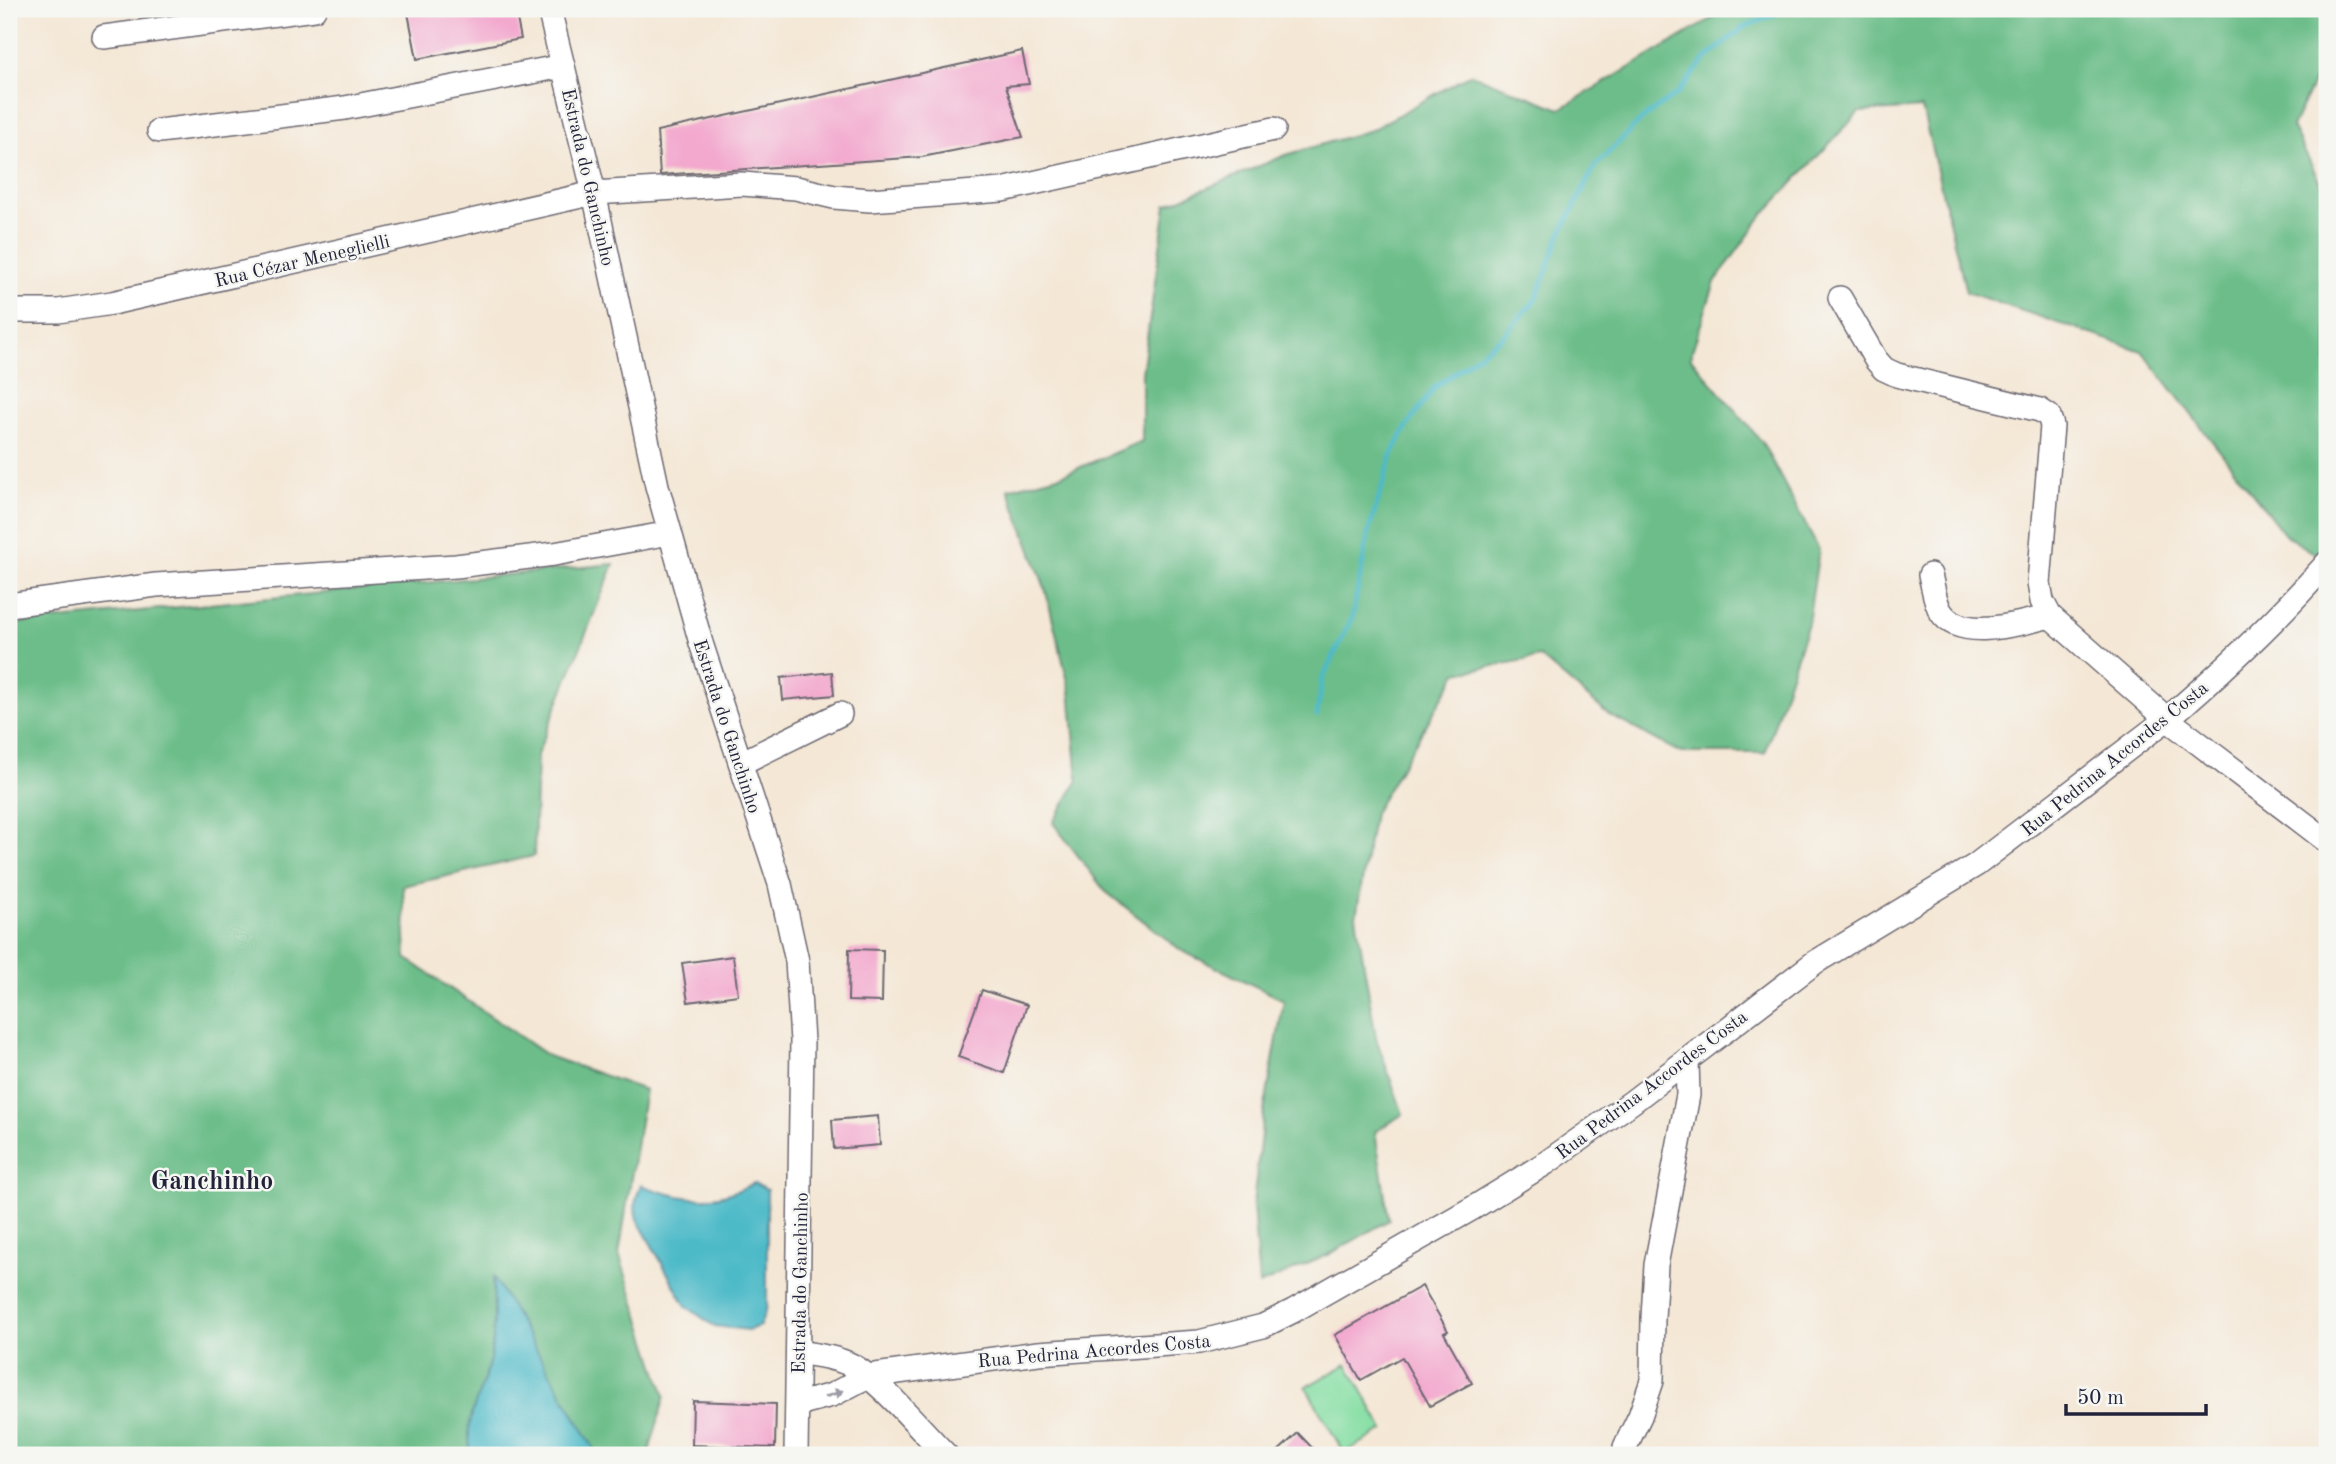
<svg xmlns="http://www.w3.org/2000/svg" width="2336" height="1464" font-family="'Old Standard TT',serif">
  <rect width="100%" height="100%" fill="#f6f6f2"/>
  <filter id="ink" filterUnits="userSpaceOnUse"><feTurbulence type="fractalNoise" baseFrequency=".0143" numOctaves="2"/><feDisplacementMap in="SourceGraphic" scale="14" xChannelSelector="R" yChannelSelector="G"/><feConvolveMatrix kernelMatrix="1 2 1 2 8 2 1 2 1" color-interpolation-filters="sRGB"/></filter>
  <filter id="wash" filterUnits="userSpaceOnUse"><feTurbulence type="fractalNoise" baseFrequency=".00686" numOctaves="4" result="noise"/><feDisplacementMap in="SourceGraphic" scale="28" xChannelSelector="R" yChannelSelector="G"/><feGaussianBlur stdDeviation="1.57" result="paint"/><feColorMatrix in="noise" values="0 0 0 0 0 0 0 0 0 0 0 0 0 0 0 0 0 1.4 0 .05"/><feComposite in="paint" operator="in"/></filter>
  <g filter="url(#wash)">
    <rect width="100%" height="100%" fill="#f4e7d5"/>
    <!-- green -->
    <path fill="#85dea3" stroke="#54806f" stroke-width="2" d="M1347 1364 1384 1430 1344 1453 1306 1387Z"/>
    <!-- forest -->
    <g fill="#6cbd89" stroke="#477062" stroke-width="2">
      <path d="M1728 9H2327V54L2292 127 2327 196V561L2285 535 2142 351 1966 292 1922 108 1859 112 1762 216 1715 282 1690 357 1762 442 1819 550 1808 623 1765 753H1681L1609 715 1540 657 1457 673 1374 813 1356 916 1376 1038 1403 1114 1375 1132 1389 1220 1330 1254 1259 1285 1253 1205 1263 1117 1284 1000 1182 951 1105 891 1053 823 1078 780 1070 690 1045 588 1008 489 1062 475 1142 441V373L1166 205 1286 155 1371 130 1471 74 1560 109Z"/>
      <path d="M614 564 537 755 534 856 403 886 406 958 548 1056 645 1090 619 1254 665 1396 648 1455H9V624Z"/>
    </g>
    <!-- water -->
    <g fill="#4ebac8" stroke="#386e82" stroke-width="2">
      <path d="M754 1183 767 1190V1307L760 1326 748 1330 714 1326 686 1306 637 1219C633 1206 636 1197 641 1185 684 1201 712 1205 754 1183Z"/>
      <path d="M493 1276 592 1445 595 1455H472C460 1419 486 1388 491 1354 495 1328 494 1302 493 1276Z"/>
    </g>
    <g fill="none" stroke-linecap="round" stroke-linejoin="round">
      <!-- stream -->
      <path stroke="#4ebac8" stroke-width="5" d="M1317 715 1322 680 1352 618 1369 530 1392 454 1409 423 1434 388 1502 337 1536 299 1559 237 1595 166 1643 118 1678 93 1704 60 1744 27 1789 9"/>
    </g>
    <g id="blocks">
      <!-- building -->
      <g fill="#f3a9ce">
        <path d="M430 9H515L521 39 417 59 408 13Z"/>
        <path d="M1022 51 1029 84 1006 86 1023 137 922 157 660 175 657 131Z"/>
        <path d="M832 672 834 695 783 700 781 678Z"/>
        <path d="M849 949 883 950 882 1002 848 1001Z"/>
        <path d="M733 956 738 995 688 1002 682 963Z"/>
        <path d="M982 990 1027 1005 1004 1073 958 1057Z"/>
        <path d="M878 1116 880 1145 834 1149 832 1120Z"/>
        <path d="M1422 1286 1448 1331 1444 1333 1472 1383 1430 1406 1402 1357 1361 1380 1335 1335Z"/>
        <path d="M693 1401 776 1404 775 1448 692 1445Z"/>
        <path d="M1298 1433 1319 1455H1274Z"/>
      </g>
    </g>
  </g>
  <g filter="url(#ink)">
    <use href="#blocks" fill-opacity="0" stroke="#6c6771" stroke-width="2"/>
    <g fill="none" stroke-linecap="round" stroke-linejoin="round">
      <defs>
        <g id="minor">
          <path d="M549 9 594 193 657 486 701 643 780 884 797 961 802 1041 796 1455"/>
          <path d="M104 37 314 9"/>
          <path d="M159 131 345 108 563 66"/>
          <path d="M1840 298 1876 360 1884 369 1897 375 2040 410 2049 416 2052 426 2039 583 2042 601 2050 616 2167 719 2327 841"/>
          <path d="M9 311H58L112 303 594 193 742 184 796 188 834 197 870 200 1002 190 1274 129"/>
          <path d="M1930 575C1933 586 1935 603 1941 612 1960 642 2022 623 2050 616"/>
          <path d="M9 605 156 585 456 566 554 554 670 533"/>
          <path d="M741 763 840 714"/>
          <path d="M798 1352C816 1355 835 1357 851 1365 878 1378 923 1432 946 1455"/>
          <path d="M798 1404 832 1395 868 1376 1038 1353 1199 1342 1263 1326 1293 1311 1473 1208 1546 1163 1632 1102 1814 963 1976 865 2167 719C2224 670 2278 619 2327 563"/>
          <path d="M1625 1447 1640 1416 1652 1381 1653 1318 1656 1265 1688 1095 1687 1060"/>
        </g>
      </defs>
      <!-- minor casing -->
      <use href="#minor" stroke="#6c6771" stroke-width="26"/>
      <!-- minor -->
      <use href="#minor" stroke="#fff" stroke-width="23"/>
    </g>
    <!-- one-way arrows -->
    <defs><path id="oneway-solid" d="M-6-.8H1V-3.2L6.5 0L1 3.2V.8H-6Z" transform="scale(1.75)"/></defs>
    <use fill="#9c9ca7" href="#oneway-solid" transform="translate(834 1394) rotate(-19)"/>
  </g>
  <g text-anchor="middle" stroke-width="5" stroke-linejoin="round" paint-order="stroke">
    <!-- street labels -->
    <g font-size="19" fill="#22223b" stroke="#f6f6f2">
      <text transform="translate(589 177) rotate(77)" y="7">Estrada do Ganchinho</text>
      <text transform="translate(302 260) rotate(-13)" y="7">Rua Cézar Meneglielli</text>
      <text transform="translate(728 726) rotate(72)" y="7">Estrada do Ganchinho</text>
      <text transform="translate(2114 758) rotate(-39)" y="7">Rua Pedrina Accordes Costa</text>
      <text transform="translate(1651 1084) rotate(-37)" y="7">Rua Pedrina Accordes Costa</text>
      <text transform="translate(799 1283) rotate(-89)" y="7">Estrada do Ganchinho</text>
      <text transform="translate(1094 1350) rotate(-5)" y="7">Rua Pedrina Accordes Costa</text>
    </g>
    <!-- district labels -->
    <g font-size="26" font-weight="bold" fill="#22223b" stroke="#f6f6f2">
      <text x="212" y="1189">Ganchinho</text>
    </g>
  </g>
  <!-- margin -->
  <rect width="2336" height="1464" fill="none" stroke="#f6f6f2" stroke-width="35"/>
  <!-- scale -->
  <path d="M2066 1404v10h140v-10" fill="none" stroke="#22223b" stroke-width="3.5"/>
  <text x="2077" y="1404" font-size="21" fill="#22223b" stroke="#f6f6f2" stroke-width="5" paint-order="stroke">50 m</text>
</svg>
